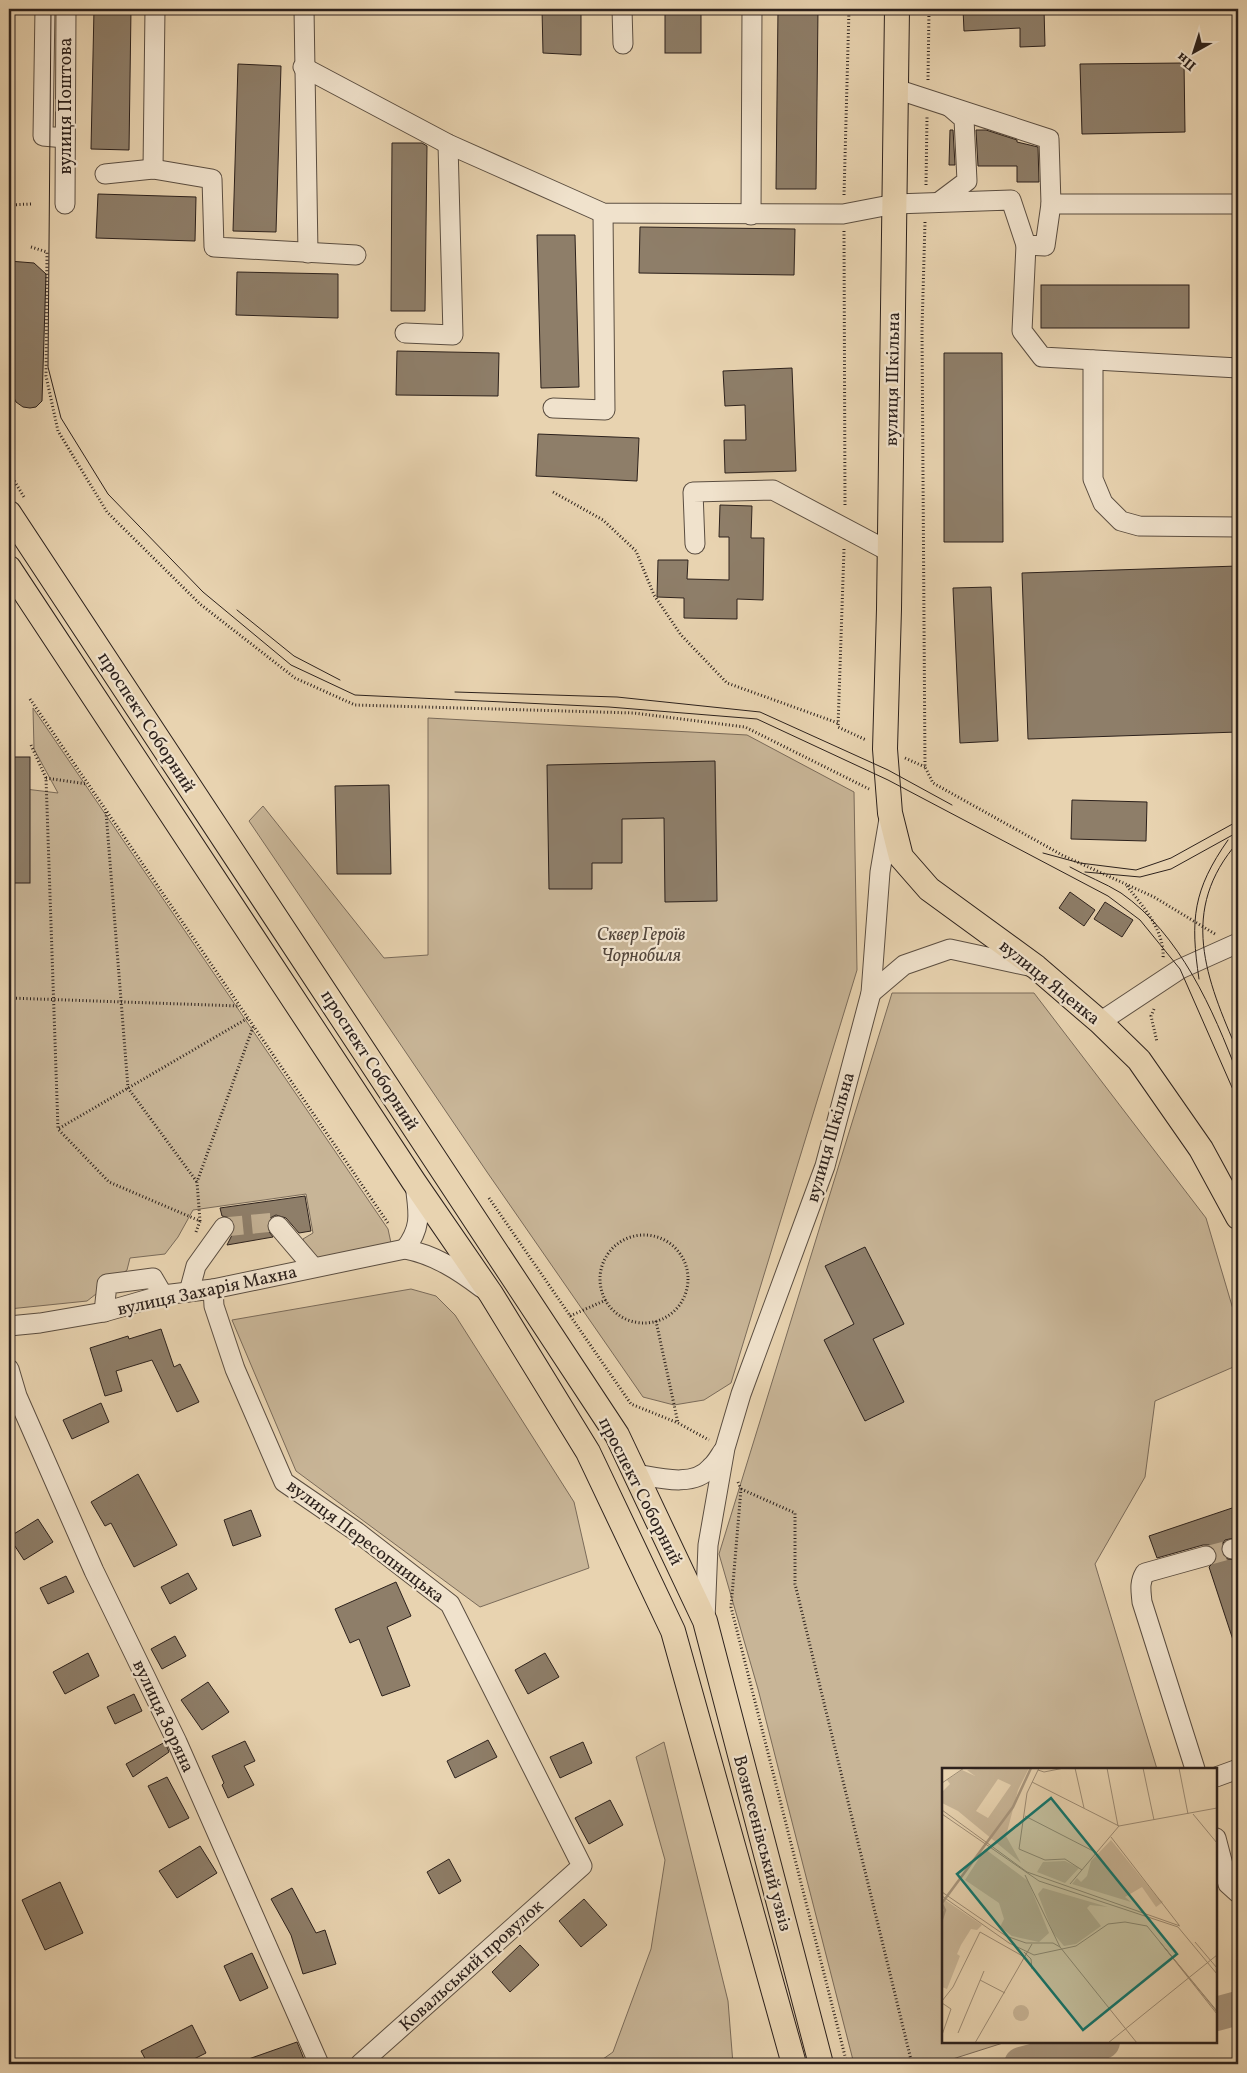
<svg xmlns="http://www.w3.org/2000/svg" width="1247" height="2073" font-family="Vollkorn,serif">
  <rect width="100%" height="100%" fill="#e8d3b0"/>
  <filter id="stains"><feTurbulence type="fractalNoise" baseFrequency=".004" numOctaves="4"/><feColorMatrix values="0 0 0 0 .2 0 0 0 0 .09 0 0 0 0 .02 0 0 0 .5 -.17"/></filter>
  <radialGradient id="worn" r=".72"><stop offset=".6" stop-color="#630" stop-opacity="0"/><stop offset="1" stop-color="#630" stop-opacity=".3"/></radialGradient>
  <!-- green -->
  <g fill="#c8b597" stroke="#7a6b5a">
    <path d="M33 708 388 1229 391 1243 325 1259 312 1258 306 1252 303 1239 313 1233 306 1194 193 1210 178 1237 165 1254 130 1258 127 1270 87 1301 9 1309V787L58 793 34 749Z"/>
    <path d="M428 718 747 735 854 792 857 970 731 1383 704 1400 674 1405 643 1397 487 1172 249 821 263 806 384 958 428 955Z"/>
    <path d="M892 993H1034L1206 1218 1238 1326V1365L1155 1401 1145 1477 1095 1564 1157 1769H943V2042H1006L937 2064H854L758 1689 719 1554Z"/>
    <path d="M411 1289 436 1296 455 1315 574 1502 589 1568 480 1607 296 1471 232 1320Z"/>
    <path d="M664 1742 728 2001 733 2064H596L613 2052 651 1949 665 1860 636 1757Z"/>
  </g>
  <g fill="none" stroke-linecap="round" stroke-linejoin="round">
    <!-- river -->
    <g stroke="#a8967e" stroke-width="34">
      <path d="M1216 2014 1238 2008"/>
      <path d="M1021 2064 1103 2042"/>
    </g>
  </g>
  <!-- building -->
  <g fill="#8e7e69" stroke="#2c211c">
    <path d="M94 9H131L129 150 91 149Z"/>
    <path d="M542 9H581V55L543 53Z"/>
    <rect x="665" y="9" width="36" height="44"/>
    <path d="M778 9H818L816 189H776Z"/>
    <path d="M963 9H1044L1045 46 1020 47V28L964 31Z"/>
    <path d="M1184 63 1185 132 1082 134 1080 64Z"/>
    <path d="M238 64 281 66 276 232 233 231Z"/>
    <path d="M950 130H953L955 165H949Z"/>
    <path d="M976 130H986L1017 140V142L1038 147 1039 182H1017V166H978Z"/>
    <path d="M392 143H422L427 146 425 311H391Z"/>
    <path d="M98 194 196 197 195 241 96 238Z"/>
    <path d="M640 227 795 229 794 275 639 273Z"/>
    <path d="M537 235H575L579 387 541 388Z"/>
    <path d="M9 261 34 263 46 274 42 401 36 407 30 408 23 407 16 402 9 388Z"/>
    <path d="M237 272 338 274V318L236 315Z"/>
    <rect x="1041" y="285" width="148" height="43"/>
    <path d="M397 351 499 353 498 396 396 395Z"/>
    <path d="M944 353H1002L1003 542H944Z"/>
    <path d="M792 368 796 471 725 473 724 440H746L745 405 725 406 723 371Z"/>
    <path d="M538 434 639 438 637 481 536 476Z"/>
    <path d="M720 505 752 506 751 538H764L763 600 737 599V619L684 618V598L657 597 658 560H688L687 579 729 580V537H719Z"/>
    <path d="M1238 566V732L1028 739 1022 573Z"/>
    <path d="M991 587 998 741 960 743 953 588Z"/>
    <rect x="9" y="757" width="21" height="126"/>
    <path d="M715 761 717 901 665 902 664 818 622 819V863H592V889H549L547 765Z"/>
    <path d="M389 785 391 874H337L335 786Z"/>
    <path d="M1072 800 1147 802 1146 841 1071 839Z"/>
    <path d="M1070 892 1095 910 1084 926 1059 908Z"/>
    <path d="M1105 902 1133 920 1122 937 1094 919Z"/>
    <path d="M305 1196 311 1231 299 1233 286 1218 276 1215 270 1218 267 1223V1229L273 1237 227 1245 235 1229 234 1223 230 1218 222 1216 220 1208Z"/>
    <path d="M865 1247 904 1324 873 1339 904 1402 865 1421 824 1340 854 1324 825 1266Z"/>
    <path d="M161 1329 174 1367 180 1364 199 1402 177 1412 152 1360 116 1371 122 1391 105 1396 90 1348 128 1336 129 1339Z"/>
    <path d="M101 1403 109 1422 72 1439 63 1420Z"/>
    <path d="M138 1474 177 1545 134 1567 111 1523 105 1526 91 1502Z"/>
    <path d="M1238 1506V1537L1225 1540 1222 1545 1221 1550 1223 1556 1228 1559 1236 1560 1238 1568V1646H1235L1209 1567 1217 1559V1553L1214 1548 1209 1545H1203L1157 1558 1149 1536Z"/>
    <path d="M251 1510 261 1536 233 1546 224 1520Z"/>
    <path d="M38 1519 53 1542 24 1560 9 1537Z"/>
    <path d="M188 1573 197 1589 170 1604 161 1587Z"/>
    <path d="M66 1576 74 1592 48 1604 40 1588Z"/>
    <path d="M396 1582 411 1616 387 1627 410 1686 382 1696 359 1639 350 1643 335 1609Z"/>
    <path d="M175 1636 186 1656 162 1669 151 1649Z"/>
    <path d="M88 1653 99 1676 65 1694 53 1672Z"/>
    <path d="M545 1653 559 1677 528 1694 515 1670Z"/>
    <path d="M208 1682 229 1712 202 1730 181 1700Z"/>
    <path d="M134 1694 142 1711 115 1724 107 1707Z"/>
    <path d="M488 1740 497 1757 455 1778 447 1761Z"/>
    <path d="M245 1741 255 1761 244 1766 254 1785 228 1798 222 1785 224 1783 212 1756Z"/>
    <path d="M165 1742 169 1752 133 1777 126 1764Z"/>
    <path d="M583 1742 592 1763 560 1778 550 1757Z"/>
    <path d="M167 1777 189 1818 169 1828 148 1786Z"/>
    <path d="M610 1800 623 1825 589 1844 575 1818Z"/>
    <path d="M200 1846 217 1873 177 1898 159 1871Z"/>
    <path d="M449 1859 461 1881 439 1894 427 1872Z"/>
    <path d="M60 1882 83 1933 45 1950 22 1900Z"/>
    <path d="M292 1888 316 1933 325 1930 336 1964 303 1974 291 1935 271 1899Z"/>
    <path d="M584 1899 607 1925 581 1947 559 1921Z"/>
    <path d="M520 1945 539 1965 510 1992 492 1972Z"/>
    <path d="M252 1953 268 1988 240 2001 224 1966Z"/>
    <path d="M192 2025 206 2053 184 2064H148L141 2051Z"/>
    <path d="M297 2042 306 2064H241L240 2062Z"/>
  </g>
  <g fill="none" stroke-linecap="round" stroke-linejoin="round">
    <!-- minor-tunnel -->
    <g stroke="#c2af92" stroke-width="19" stroke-dasharray="19 9" stroke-linecap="butt">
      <path d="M224 1227 275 1222 278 1226"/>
      <path d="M1206 1556 1232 1549"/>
    </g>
    <defs>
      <g id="minor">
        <path d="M45 9 43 136 65 138"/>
        <path d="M304 9 308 253"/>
        <path d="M622 9 623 44"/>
        <path d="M303 67 448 144 603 213 843 214 895 204 1011 200 1026 245 1045 246 1051 204H1238"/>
        <path d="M896 89 1049 139 1051 204"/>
        <path d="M153 169 155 9"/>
        <path d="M105 174 153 169 212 179 214 247 356 255"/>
        <path d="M939 202 967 181 964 119 950 107"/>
        <path d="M65 204 66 9"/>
        <path d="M751 215 752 9"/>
        <path d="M1026 245 1022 331 1042 357 1238 368"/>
        <path d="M405 333 453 335 448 144"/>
        <path d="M1093 360V479L1103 503 1121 521 1139 526 1238 527"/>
        <path d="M553 408 605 410 603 213"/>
        <path d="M695 544 693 492 773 490 890 552"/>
        <path d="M871 993 904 965 950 949 1033 967"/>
        <path d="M1100 1022 1180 969 1238 943"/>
        <path d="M278 1226 313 1267"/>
        <path d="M405 1249C423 1226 418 1211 415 1184"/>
        <path d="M213 1289 214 1306 235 1369 284 1482 357 1532 450 1604 582 1866 360 2064"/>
        <path d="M189 1292 196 1266 224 1227"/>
        <path d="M104 1312 107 1284 153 1278 163 1295"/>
        <path d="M9 1326 40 1323 104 1312 163 1295 213 1289 405 1249C435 1255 458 1270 482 1288"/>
        <path d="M9 1369 17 1396 94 1571 177 1742 319 2064"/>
        <path d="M636 1474C659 1478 694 1488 711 1467 716 1463 719 1457 723 1451"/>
        <path d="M1232 1549 1238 1548"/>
        <path d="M705 1620 708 1545 725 1448 741 1394 825 1166 871 993 880 872 889 819"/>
        <path d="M1195 1769 1142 1602C1141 1591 1139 1583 1145 1573L1206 1556"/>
        <path d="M1216 1777 1238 1769"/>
        <path d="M1216 1838 1228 1884 1238 1893"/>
      </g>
      <g id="major">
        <path d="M897 9 889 609 885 749 890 813 901 857 929 889 1036 967 1100 1022 1139 1060 1201 1149 1238 1217"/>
        <path d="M9 513 617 1435 705 1621 821 2064"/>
        <path d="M9 568 414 1182 491 1294 588 1452 673 1631 794 2064"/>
      </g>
    </defs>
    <!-- minor casing -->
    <use href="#minor" stroke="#5b4e41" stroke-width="21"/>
    <!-- major casing -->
    <use href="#major" stroke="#2c211c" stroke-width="26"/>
    <!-- path -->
    <g stroke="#2c211c" stroke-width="3" stroke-dasharray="1 2.5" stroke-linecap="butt">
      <path d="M928 80 929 9"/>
      <path d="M926 185 927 117"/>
      <path d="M844 195 849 9"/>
      <path d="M9 205 31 204"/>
      <path d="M925 222 922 329 925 767 933 783 1062 855 1154 897 1215 934"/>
      <path d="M844 231 845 507"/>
      <path d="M31 247 47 252 46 376 58 431 107 512 200 604 295 678 355 705 634 713 745 727 869 789"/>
      <path d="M9 472 24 497"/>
      <path d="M553 492 603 520 636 551 654 595 681 635 727 683 838 723"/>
      <path d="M844 549 838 727 866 740"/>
      <path d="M30 699 388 1223"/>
      <path d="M31 745 46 778 58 1129"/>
      <path d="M905 758 925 767"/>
      <path d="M46 778 87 784"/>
      <path d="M106 812 128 1088 197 1182"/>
      <path d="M1127 886C1143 907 1165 930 1163 959"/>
      <path d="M9 998 239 1006"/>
      <path d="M1154 1009 1151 1016 1157 1042"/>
      <path d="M489 1198 631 1404 678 1423 709 1440"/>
      <path d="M200 1221 197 1182 253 1027"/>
      <path d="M196 1232 200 1221 109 1182 58 1129 248 1018"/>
      <circle cx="644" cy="1279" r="44"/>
      <path d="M570 1316 606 1300"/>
      <path d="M656 1321 678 1423"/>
      <path d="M738 1482 741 1489 731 1607 847 2064"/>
      <path d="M741 1489 795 1513V1584L912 2064"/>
    </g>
    <!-- minor -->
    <use href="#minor" stroke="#f0e2cc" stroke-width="19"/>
    <!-- major -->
    <use href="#major" stroke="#e8d3b0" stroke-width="24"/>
    <!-- tram -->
    <g stroke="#2c211c" stroke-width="1">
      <path d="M51 9 48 367 61 418 108 494 203 592 291 665 355 695 609 707 757 719 888 780 1108 896 1140 920 1180 969 1238 1101"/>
      <path d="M237 610 294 656 340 680"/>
      <path d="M455 692 617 697 760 712 888 770 952 805"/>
      <path d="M1238 842C1178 910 1206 979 1238 1052"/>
      <path d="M1043 853 1080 863 1136 870 1171 858 1238 821"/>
      <path d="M1070 867C1086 876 1105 883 1121 893 1180 934 1213 1009 1238 1075"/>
      <path d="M1085 872 1140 877 1171 869 1238 832"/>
      <path d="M1199 979C1190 919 1193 890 1228 840"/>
    </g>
  </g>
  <g text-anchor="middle" stroke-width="4.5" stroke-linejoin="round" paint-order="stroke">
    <!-- street labels -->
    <g font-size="18" fill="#2c211c" stroke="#f0e2cc">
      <text transform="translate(65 106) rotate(-90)" y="6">вулиця Поштова</text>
      <text transform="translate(892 379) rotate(-89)" y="6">вулиця Шкільна</text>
      <text transform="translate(147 722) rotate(57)" y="6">проспект Соборний</text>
      <text transform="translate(1050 982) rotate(39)" y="6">вулиця Яценка</text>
      <text transform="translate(370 1060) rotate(57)" y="6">проспект Соборний</text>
      <text transform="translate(830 1137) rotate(-74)" y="6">вулиця Шкільна</text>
      <text transform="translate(207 1290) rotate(-12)" y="6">вулиця Захарія Махна</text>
      <text transform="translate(641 1491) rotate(63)" y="6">проспект Соборний</text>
      <text transform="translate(366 1541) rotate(37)" y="6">вулиця Пересопницька</text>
      <text transform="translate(164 1716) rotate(65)" y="6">вулиця Зоряна</text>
      <text transform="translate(763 1843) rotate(75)" y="6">Вознесенівський узвіз</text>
      <text transform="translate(471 1965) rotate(-42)" y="6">Ковальський провулок</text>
    </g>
    <!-- park labels -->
    <g font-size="18" font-style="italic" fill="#53463b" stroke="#f0e2cc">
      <text x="641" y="940">Сквер Героїв<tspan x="641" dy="21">Чорнобиля</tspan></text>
    </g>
  </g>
  <!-- overview -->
  <g transform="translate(942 1768)">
    <rect width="275" height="275" fill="#e8d3b0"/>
    <path d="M41 0H87L76 22 64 68 79 95 16 43 0 35V24L8 16 5 12 20 2 33 8 25 2ZM56 11 69 17 46 50 34 43ZM169 72 215 129 221 134 214 139 200 119 183 129 189 134 130 116 135 110 139 114 145 108 149 93ZM43 81 86 113 107 165 97 174 70 168 58 159 62 151 57 135 23 112ZM123 93 137 100 123 115 95 104 101 94ZM101 120 166 139 148 137 145 140 159 158 134 176 122 178 111 165 96 126ZM0 130 40 157 35 162 29 161 19 177 15 186 18 188 5 221 0 219ZM71 245a8 8 0 1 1 16 0a8 8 0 1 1-16 0Z" fill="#c8b597" fill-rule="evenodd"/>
    <path fill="none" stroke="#a8967e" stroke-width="2.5" d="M0 135 71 39 89 0M0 136 3 142 0 151"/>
    <path fill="none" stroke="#9d8c75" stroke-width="1" d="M97 0 85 25 77 81 103 92 123 91 140 102M133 0 142 40M165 0 176 58M201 0 212 52M237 0 246 46M96 2 102 4 122 0M90 14 177 58M0 15 22 0M0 42 85 104 238 158M0 46 97 113 236 159 275 206M251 46 275 75M83 48 155 85M169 69 237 157M83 107 118 179M128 116 177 58 275 40M0 124 64 168 84 175H111L118 179 195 275M0 128 67 175 92 187 134 178 166 156 183 154 205 158 275 244M218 174 275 246M253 174 275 200M222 179 275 243M82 184 89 191 90 201M38 212 63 225M0 233 11 219 38 164 84 190M0 235 9 241 0 267M16 265 42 203M33 275 90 176M166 275 275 187"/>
    <path fill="#0f766e" fill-opacity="0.15" stroke="#0f766e" stroke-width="2.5" d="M109 30 235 186 141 262 15 106Z"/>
    <rect width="275" height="275" fill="none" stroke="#2c211c" stroke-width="2.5"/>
  </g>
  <!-- margin -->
  <rect width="1247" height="2073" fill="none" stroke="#e8d3b0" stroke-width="30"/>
  <rect x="10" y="10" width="1227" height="2053" fill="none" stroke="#2c211c" stroke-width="2.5"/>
  <rect x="15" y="15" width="1217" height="2043" fill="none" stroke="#2c211c"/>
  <!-- north arrow -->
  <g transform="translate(1194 52) rotate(219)" stroke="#f0e2cc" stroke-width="4" paint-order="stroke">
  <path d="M0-4L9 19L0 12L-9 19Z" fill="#2c211c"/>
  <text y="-8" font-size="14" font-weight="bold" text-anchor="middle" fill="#2c211c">Пн</text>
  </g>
  <rect width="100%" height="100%" filter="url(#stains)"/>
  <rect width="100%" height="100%" fill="url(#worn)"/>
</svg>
